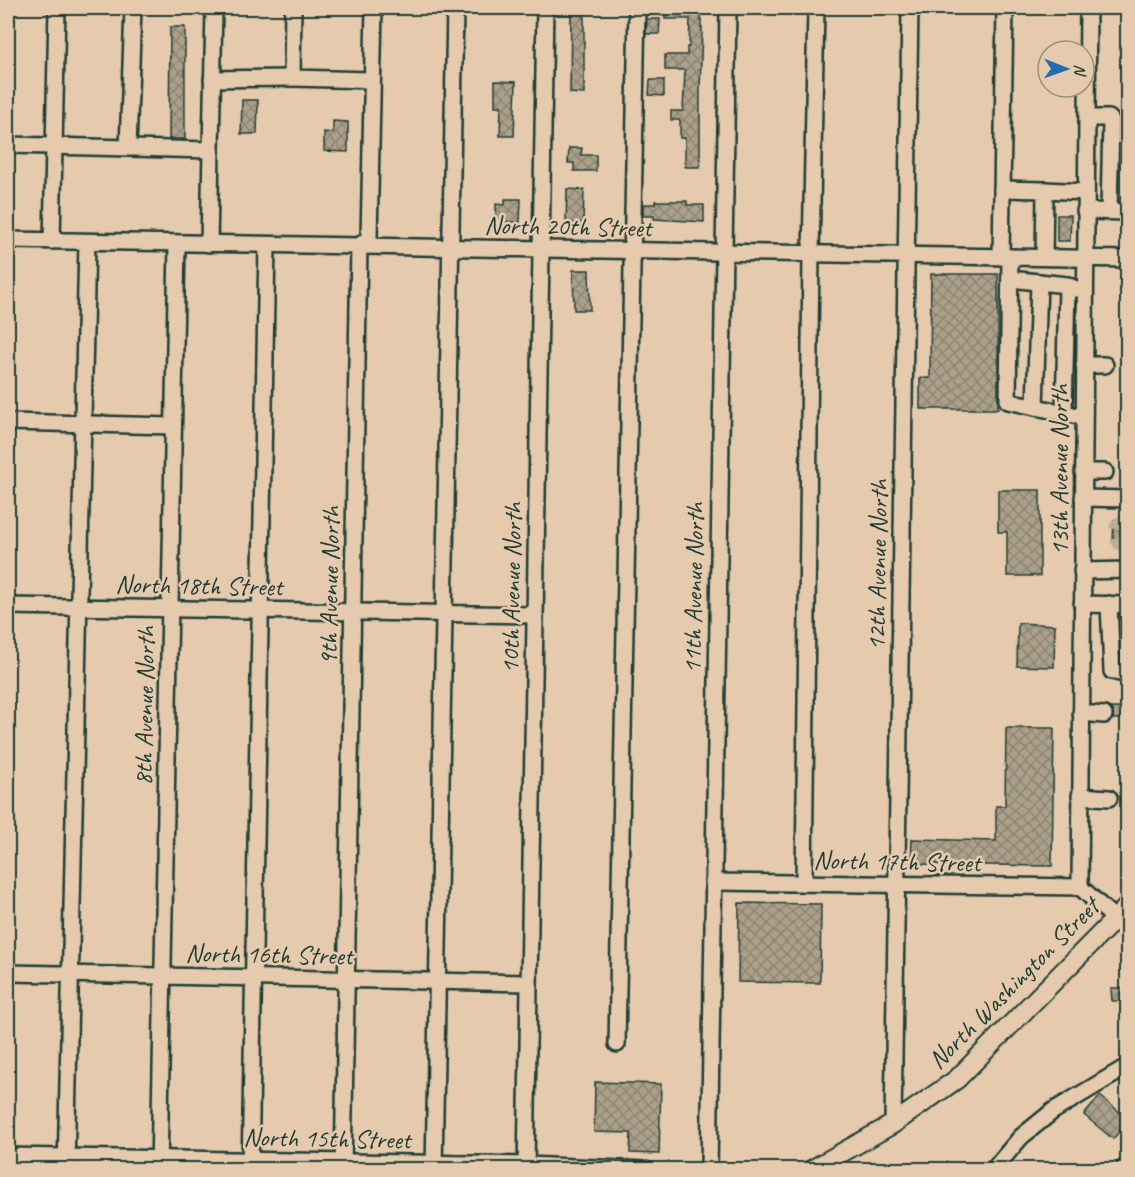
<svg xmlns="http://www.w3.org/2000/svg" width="1135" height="1177" font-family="Caveat,sans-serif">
  <defs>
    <pattern id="building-cross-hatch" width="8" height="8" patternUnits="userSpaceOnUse" patternTransform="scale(1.5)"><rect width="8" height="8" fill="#aca08a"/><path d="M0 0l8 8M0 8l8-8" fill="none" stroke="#8b8472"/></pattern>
  </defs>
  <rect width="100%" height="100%" fill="#e6caad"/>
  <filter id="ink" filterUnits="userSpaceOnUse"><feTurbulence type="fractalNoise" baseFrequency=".0167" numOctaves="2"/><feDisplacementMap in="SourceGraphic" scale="12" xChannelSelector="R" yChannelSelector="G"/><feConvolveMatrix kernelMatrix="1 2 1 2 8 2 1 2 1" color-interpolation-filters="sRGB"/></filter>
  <g filter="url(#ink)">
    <!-- building -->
    <g fill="url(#building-cross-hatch)" stroke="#1f3d34" stroke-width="1.5">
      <path d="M571 8H584V94L570 93Z"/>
      <path d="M665 8H701V27H702L700 90V167H685V138H680V120H671V111H683L685 70H665V55H687V47H689L690 19H665Z"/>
      <path d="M647 19H660L659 34H646Z"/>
      <path d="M170 27H185V139H169Z"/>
      <path d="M650 80H664V96L649 95Z"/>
      <path d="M495 81 516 82 514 136H500L501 106H495Z"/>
      <path d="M242 100H258L257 134H241Z"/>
      <path d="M333 121 348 122V152L324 151V132L333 133Z"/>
      <path d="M569 148H582L581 155H596V171H574V163H568Z"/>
      <path d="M567 189 584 190 583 223H566Z"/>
      <path d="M505 199H521L520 222H496V204L505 205Z"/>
      <path d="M655 201H687V205H704V222L654 219V216H643V204H655Z"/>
      <path d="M1057 215H1071L1070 241H1057Z"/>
      <path d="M573 270H589L590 310H574Z"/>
      <path d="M931 274H998V409H920V378H930Z"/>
      <path d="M998 490H1040V576H1007V532H998Z"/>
      <path d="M1128 514V548H1119L1113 539 1114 520Z"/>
      <path d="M1018 623 1055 625 1054 667 1017 666Z"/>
      <path d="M1111 708H1128V719H1113V711Z"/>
      <path d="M1006 728H1054L1052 866 911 864 912 839 996 841V806H1005Z"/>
      <path d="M739 903 821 904 820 983 738 982Z"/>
      <path d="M1111 988H1128V1001H1112Z"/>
      <path d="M595 1082 661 1084 659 1154 630 1153 631 1133 594 1132Z"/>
      <path d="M1100 1096 1128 1119V1121L1113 1139 1084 1115Z"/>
    </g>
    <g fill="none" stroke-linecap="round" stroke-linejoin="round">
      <!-- minor-tunnel -->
      <path stroke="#beae95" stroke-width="15" stroke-dasharray="15 8" stroke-linecap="butt" d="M1128 522H1123L1117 527 1116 535 1120 543H1128"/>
      <defs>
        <g id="minor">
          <path d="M293 8 292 78 371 80"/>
          <path d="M1088 8 1080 887 1114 918"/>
          <path d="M212 79 292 78"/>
          <path d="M1087 118H1109L1111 120 1109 211"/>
          <path d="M8 145 211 150"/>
          <path d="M128 148 133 8"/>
          <path d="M1002 189 1045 190 1044 257"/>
          <path d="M1045 190 1086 192"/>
          <path d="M1085 211 1128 212"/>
          <path d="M8 240 1128 259"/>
          <path d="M52 241 57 8"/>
          <path d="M209 244 214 8"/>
          <path d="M1001 257 1005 8"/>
          <path d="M1010 257 1008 401 1083 417"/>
          <path d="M1010 279 1067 285 1076 289"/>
          <path d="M1084 365H1105"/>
          <path d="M1035 407 1039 282"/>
          <path d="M1064 412 1067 285"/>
          <path d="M8 422 173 426"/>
          <path d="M1083 472H1105"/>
          <path d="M1083 498 1128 499"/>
          <path d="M1082 571 1128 570"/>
          <path d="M1082 604 1128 605"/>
          <path d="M1109 604 1112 671 1128 675"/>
          <path d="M8 606 534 615"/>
          <path d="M1081 713 1104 715"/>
          <path d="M1080 796 1109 798"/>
          <path d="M713 882 1080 887"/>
          <path d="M804 883 811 254 816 8"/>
          <path d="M8 973 529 983"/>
          <path d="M617 1044 637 8"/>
          <path d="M893 1124 910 8"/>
          <path d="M8 1156 526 1165 646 1170"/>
          <path d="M66 1170 87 242"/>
          <path d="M159 1170 177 244"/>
          <path d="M250 1170 267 245"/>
          <path d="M343 1170 359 246 369 238 374 8"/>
          <path d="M434 1170 455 8"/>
          <path d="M526 1170 545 8"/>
          <path d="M709 1170 728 8"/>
          <path d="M993 1170 1021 1137 1053 1111 1128 1066"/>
        </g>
        <g id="major">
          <path d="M811 1170 893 1124 957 1079 1128 906"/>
          <path d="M1124 1170 1128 1166"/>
        </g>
      </defs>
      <!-- minor casing -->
      <use href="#minor" stroke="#1f3d34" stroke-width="20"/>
      <!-- major casing -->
      <use href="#major" stroke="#1f3d34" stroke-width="22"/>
      <!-- minor -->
      <use href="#minor" stroke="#e6caad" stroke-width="15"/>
      <!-- major -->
      <use href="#major" stroke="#e6caad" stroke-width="18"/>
    </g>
  </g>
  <g text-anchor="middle" stroke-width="5" stroke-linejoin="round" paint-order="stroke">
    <!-- street labels -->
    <g font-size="26" fill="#1f3d34" stroke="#e6caad">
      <text transform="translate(568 226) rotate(1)" y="9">North 20th Street</text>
      <text transform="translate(1059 470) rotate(-90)" y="9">13th Avenue North</text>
      <text transform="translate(877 565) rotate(-89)" y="9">12th Avenue North</text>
      <text transform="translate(199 585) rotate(1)" y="9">North 18th Street</text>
      <text transform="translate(329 586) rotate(-89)" y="9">9th Avenue North</text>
      <text transform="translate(511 588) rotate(-89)" y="9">10th Avenue North</text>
      <text transform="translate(693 588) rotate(-89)" y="9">11th Avenue North</text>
      <text transform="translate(144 706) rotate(-89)" y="9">8th Avenue North</text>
      <text transform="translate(897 861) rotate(1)" y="9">North 17th Street</text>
      <text transform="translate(269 954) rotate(1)" y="9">North 16th Street</text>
      <text transform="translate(1013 983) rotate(-45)" y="9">North Washington Street</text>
      <text transform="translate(327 1138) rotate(1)" y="9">North 15th Street</text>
    </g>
  </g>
  <!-- margin -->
  <rect width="1135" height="1177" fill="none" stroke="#e6caad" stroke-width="30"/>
  <rect x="15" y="15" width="1105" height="1147" fill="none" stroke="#1f3d34" stroke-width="2" filter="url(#ink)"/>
  <!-- north arrow -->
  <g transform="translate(1066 69) rotate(91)"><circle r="28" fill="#e6caad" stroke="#96927d" stroke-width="1.5"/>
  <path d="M0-4.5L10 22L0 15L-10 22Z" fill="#1f6fb2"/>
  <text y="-9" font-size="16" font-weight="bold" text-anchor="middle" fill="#1f3d34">N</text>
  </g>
</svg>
